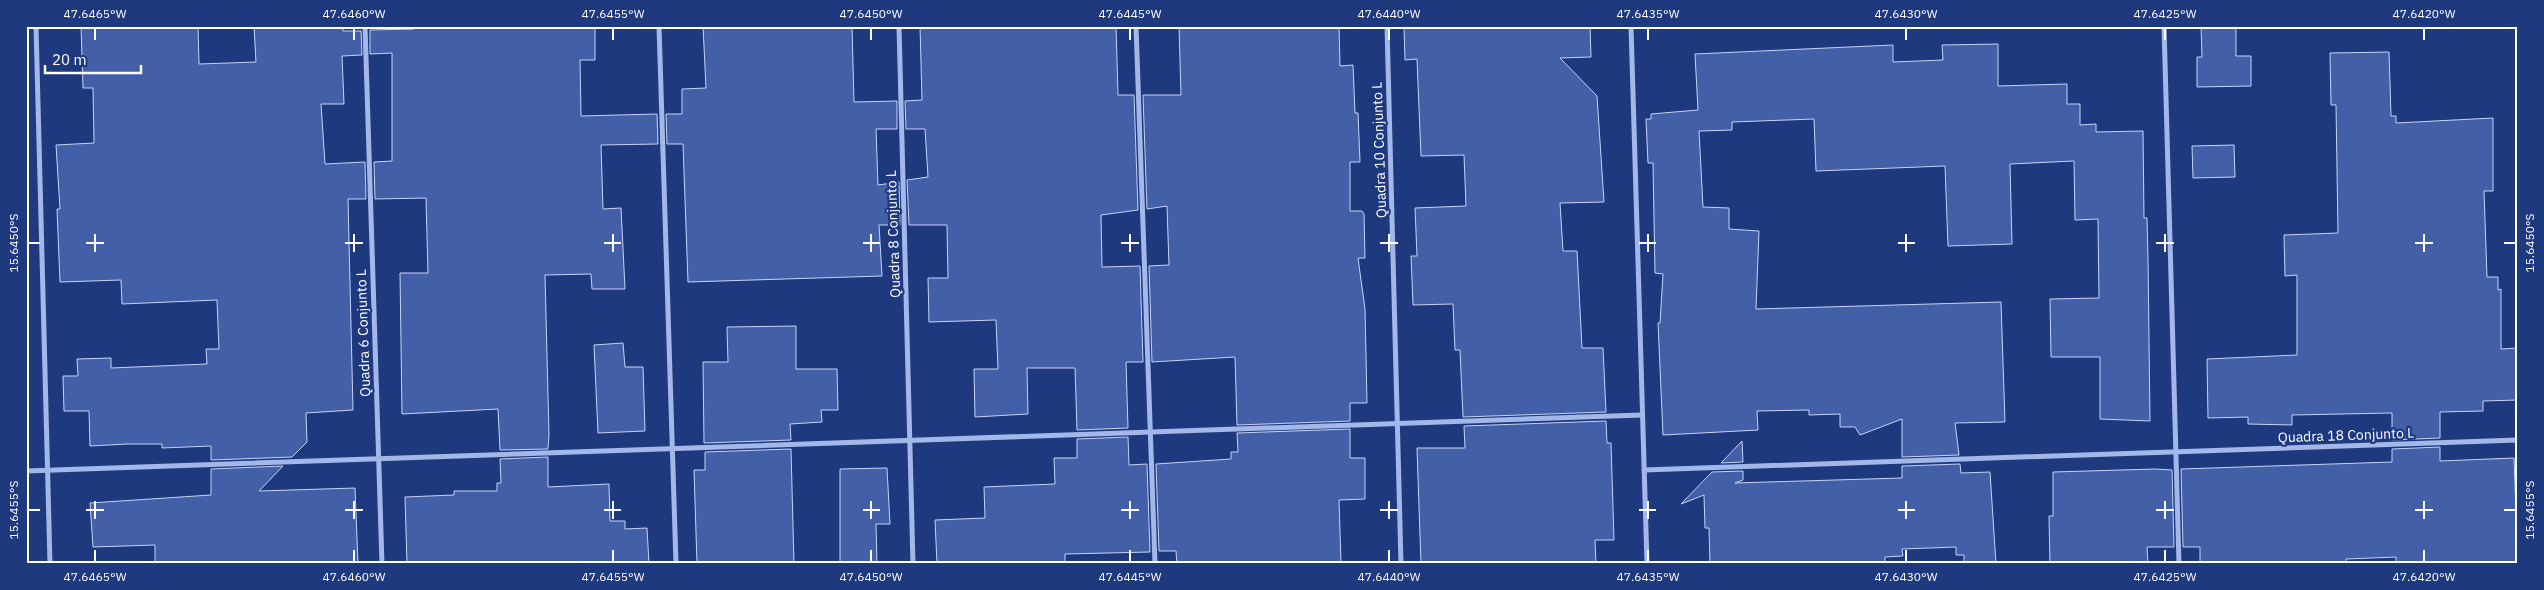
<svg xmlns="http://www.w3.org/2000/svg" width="2544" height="590" font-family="'IBM Plex Sans',sans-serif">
  <rect width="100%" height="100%" fill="#1f397f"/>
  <!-- building -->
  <g fill="#435fa7" stroke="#c7d4f6">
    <path d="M81 26H198L199 64 256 62 254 26H343V31H361L362 55 342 56 344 104H321L325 164 365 162 366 199H348L353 410 306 413 307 442 292 457 211 460V446L162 448V444H127L90 446 89 411H64L63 376H78L77 359 111 358V368L207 364 206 349H219L217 300 122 304 121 280 60 282 57 209H60L56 145 94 143 93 88H83Z"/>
    <path d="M412 26H595V60H580L581 116 657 114 658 144 601 145 603 209 621 208 625 289H592L591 274 545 275 549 435 548 449 500 450 498 409 402 414 400 273H428L426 198 375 199 374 162 392 161V53L370 54V30L414 29Z"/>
    <path d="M703 26H852L854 102 897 101V129H876L878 185 899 182 900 225H879L882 276 688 282 683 144H667L666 114H682V89L706 88Z"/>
    <path d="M920 26H1116L1118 95H1134L1138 210 1101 215 1102 267 1140 266 1143 362H1126L1128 428 1077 430 1075 368H1027L1028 414 975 417 974 369H998L996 320 929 322 928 278H948L947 225H909L907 180 928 177 925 129H906L905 101 922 100Z"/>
    <path d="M1179 26H1339L1340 66 1353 65 1355 113H1358L1360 162H1350V211H1362L1364 214 1365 258H1358L1365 309 1367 403H1350V421L1237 425 1235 357 1152 362 1149 266 1169 265 1167 206 1147 209 1143 95H1181Z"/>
    <path d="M1404 26H1590L1591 57 1560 58 1597 96 1604 202 1560 203 1563 251H1577L1582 348H1603L1606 412 1463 417 1460 350H1455L1453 304 1413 305 1411 256H1417L1415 208 1466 206 1464 155 1421 156 1417 59 1405 60Z"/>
    <path d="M2201 26H2236V56H2251V86L2197 87V57H2202Z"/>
    <path d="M1998 44V86L2067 84V104H2080V125L2096 124V132L2143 131 2144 218H2147L2148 258 2150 421 2100 419V357H2051L2050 299 2099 298 2098 219 2075 220 2074 161 2010 164 2012 244 1948 246 1945 166 1816 171 1814 119 1732 122V130L1699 131 1703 207 1729 208V229L1759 231 1756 309 2001 302 2005 422 1955 423 1959 455 1902 457V419L1860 435 1855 427H1840V414L1809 415V410L1757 411 1758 430 1663 435 1658 323H1660L1663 274 1655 273 1653 163H1648L1646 119H1651V114L1698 110 1695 54 1893 45V62L1943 60 1942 45Z"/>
    <path d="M2389 52 2391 116H2396V123L2493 118V191H2484L2487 277H2498V290L2501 289V349L2518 348V400L2483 401V411L2440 412V438L2392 440V413L2292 415V425L2248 424V417L2208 418 2207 359 2297 355V275L2285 276 2284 235 2338 233 2336 105H2331L2330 53Z"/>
    <path d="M2234 145 2235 177 2193 178 2192 146Z"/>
    <path d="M796 326V369H837L838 410H821L822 422 790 424 791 440 704 443 703 362H728L727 327Z"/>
    <path d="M623 343 625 367H643L645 431 598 433 594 345Z"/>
    <path d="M1606 421 1607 443H1611L1614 540H1595L1596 564H1421L1417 448H1465L1464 426Z"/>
    <path d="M1350 429V458H1365V499L1339 500 1341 564H1177L1176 551H1159L1156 464 1231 459V452H1238L1237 433Z"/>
    <path d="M1128 437 1129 465 1147 464 1150 552 1065 554V564H937L935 520 985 518 984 487 1055 484 1054 458H1077V439Z"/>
    <path d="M1742 441 1743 462 1721 463Z"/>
    <path d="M2440 447V461L2514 458 2518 564H2396V557L2346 559V564L2200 563V547H2183L2181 469 2392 462V449Z"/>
    <path d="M791 449 794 564H697L694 470H705V452Z"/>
    <path d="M548 457V487L609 484 610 521H625V529L647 528 649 564H407L405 497 454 495V491H497V483H501L500 459Z"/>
    <path d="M1960 464 1961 473 1990 472 1996 564H1964V555H1956V547L1902 549 1903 556 1885 557V564H1710L1709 528H1705L1704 495 1681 504 1712 472 1743 471V480L1735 483 1902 478V466Z"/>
    <path d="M283 466 259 491 355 488 358 564H155V545L93 547 90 503 211 495V469Z"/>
    <path d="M887 468 890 524H876L877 564H840V469Z"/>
    <path d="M2155 469 2172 470 2174 547H2147L2148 564H2050L2049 516H2053V472Z"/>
  </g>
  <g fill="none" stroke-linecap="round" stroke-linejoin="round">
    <!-- minor -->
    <g stroke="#a3b7e8" stroke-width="5">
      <path d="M36 26 50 564"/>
      <path d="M365 26 382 564"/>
      <path d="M659 26 676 564"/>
      <path d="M899 26 913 564"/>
      <path d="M1136 26 1155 564"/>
      <path d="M1387 26 1401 564"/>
      <path d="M1631 26 1647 564"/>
      <path d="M2164 26 2179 564"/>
      <path d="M1644 470 2518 440"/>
      <path d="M26 471 1642 415"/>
    </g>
  </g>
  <!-- ticks -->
  <path fill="none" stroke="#fff" stroke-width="2" d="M95 28V40M354 28V40M613 28V40M871 28V40M1130 28V40M1389 28V40M1648 28V40M1906 28V40M2165 28V40M2424 28V40M95 234V252M354 234V252M613 234V252M871 234V252M1130 234V252M1389 234V252M1648 234V252M1906 234V252M2165 234V252M2424 234V252M28 243H40M86 243H104M345 243H363M604 243H621M863 243H880M1121 243H1139M1380 243H1398M1639 243H1656M1898 243H1915M2156 243H2174M2415 243H2433M2504 243H2516M95 501V519M354 501V519M613 501V519M871 501V519M1130 501V519M1389 501V519M1648 501V519M1906 501V519M2165 501V519M2424 501V519M28 510H40M86 510H104M345 510H363M604 510H621M863 510H880M1121 510H1139M1380 510H1398M1639 510H1656M1898 510H1915M2156 510H2174M2415 510H2433M2504 510H2516M95 550V562M354 550V562M613 550V562M871 550V562M1130 550V562M1389 550V562M1648 550V562M1906 550V562M2165 550V562M2424 550V562"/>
  <g text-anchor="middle" stroke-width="4.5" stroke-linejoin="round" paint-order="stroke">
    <!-- street labels -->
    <g font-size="14" fill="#fff" stroke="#1f397f">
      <text transform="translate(1379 150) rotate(-92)" y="5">Quadra 10 Conjunto L</text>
      <text transform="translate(893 234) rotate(-92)" y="5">Quadra 8 Conjunto L</text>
      <text transform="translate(363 333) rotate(-92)" y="5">Quadra 6 Conjunto L</text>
      <text transform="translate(2346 435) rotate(-2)" y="5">Quadra 18 Conjunto L</text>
    </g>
  </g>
  <!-- border -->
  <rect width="2544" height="590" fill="none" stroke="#1f397f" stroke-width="55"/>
  <!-- scale -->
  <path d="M45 65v8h96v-8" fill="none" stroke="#ffffff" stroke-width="2.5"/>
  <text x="52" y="65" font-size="15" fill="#ffffff" stroke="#1f397f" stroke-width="4" paint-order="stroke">20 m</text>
  <rect x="28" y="28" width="2488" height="534" fill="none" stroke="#fff" stroke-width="2"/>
  <g font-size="12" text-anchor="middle" fill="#fff">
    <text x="95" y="18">47.6465°W</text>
    <text x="354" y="18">47.6460°W</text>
    <text x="613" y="18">47.6455°W</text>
    <text x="871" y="18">47.6450°W</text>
    <text x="1130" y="18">47.6445°W</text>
    <text x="1389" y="18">47.6440°W</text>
    <text x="1648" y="18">47.6435°W</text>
    <text x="1906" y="18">47.6430°W</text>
    <text x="2165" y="18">47.6425°W</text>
    <text x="2424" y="18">47.6420°W</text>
    <text transform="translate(14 243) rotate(-90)" y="4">15.6450°S</text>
    <text transform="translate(2530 243) rotate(-90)" y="4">15.6450°S</text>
    <text transform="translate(14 510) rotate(-90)" y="4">15.6455°S</text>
    <text transform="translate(2530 510) rotate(-90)" y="4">15.6455°S</text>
    <text x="95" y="581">47.6465°W</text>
    <text x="354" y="581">47.6460°W</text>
    <text x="613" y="581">47.6455°W</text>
    <text x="871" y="581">47.6450°W</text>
    <text x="1130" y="581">47.6445°W</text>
    <text x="1389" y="581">47.6440°W</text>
    <text x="1648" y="581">47.6435°W</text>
    <text x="1906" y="581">47.6430°W</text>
    <text x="2165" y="581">47.6425°W</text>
    <text x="2424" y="581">47.6420°W</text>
  </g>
</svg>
